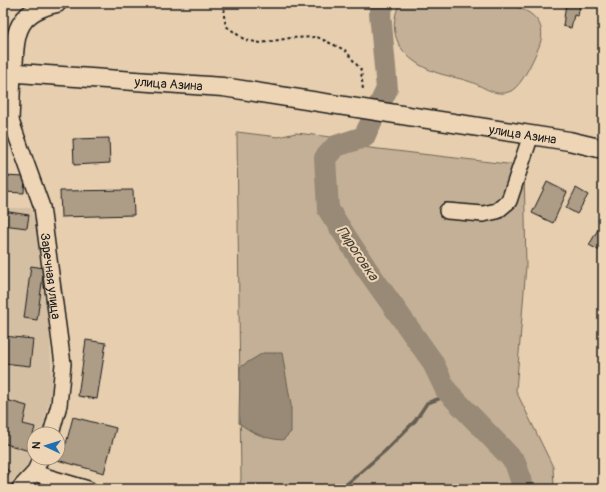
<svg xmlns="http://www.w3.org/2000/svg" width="606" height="492" font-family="Pangolin,sans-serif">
  <rect width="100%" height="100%" fill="#e6ceaf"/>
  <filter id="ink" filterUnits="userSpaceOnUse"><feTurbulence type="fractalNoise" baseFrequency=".025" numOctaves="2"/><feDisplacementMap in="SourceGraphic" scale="8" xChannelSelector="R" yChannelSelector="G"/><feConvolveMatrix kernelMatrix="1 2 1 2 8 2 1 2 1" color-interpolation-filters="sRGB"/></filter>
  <g filter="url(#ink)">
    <!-- built -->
    <path fill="#d5bfa3" d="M3 208H31L48 283 52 390 41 434H34L35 458 6 489H3Z"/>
    <!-- green -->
    <g fill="#c4b096" stroke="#706659">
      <path d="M400 3C425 3 449 3 473 3 484 3 496 2 507 3 510 3 514 6 517 7 539 15 548 29 537 51 532 62 522 85 511 91 496 98 483 86 471 82 457 77 443 76 430 70 401 58 385 33 400 3Z"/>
      <path d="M237 132 278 137 296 133 340 138 353 146 524 166 526 266 516 391 553 467 554 489H238L241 480Z"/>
    </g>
    <!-- water -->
    <path fill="#988a76" stroke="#665e52" d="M263 353H282L291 405V432L283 440C265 439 252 433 239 423L240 367Z"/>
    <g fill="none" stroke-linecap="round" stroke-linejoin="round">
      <!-- stream -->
      <path stroke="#665e52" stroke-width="3.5" d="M341 489 385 451 415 421 427 403 441 398 446 390"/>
      <!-- river -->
      <path stroke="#988a76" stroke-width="22" d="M384 3 380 13 387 89 364 137 336 146 325 158 328 209 366 268 432 361 446 390 515 462 522 483 520 489"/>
    </g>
    <!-- building -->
    <g fill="#ad9c86" stroke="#1c1c1c">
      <path d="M566 3 580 5 578 16 574 15 571 28 563 26Z"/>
      <path d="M109 138 110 163 74 165 73 139Z"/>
      <path d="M3 176 25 177 24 193 3 192Z"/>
      <path d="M547 182 567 192 553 223 532 213Z"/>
      <path d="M576 188 588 195 577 214 566 208Z"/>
      <path d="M133 190 134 215 61 217 60 191Z"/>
      <path d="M3 211 29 215 27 228 3 225Z"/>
      <path d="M603 221V250L602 252 589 245Z"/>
      <path d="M31 266 44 268 37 320 24 318Z"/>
      <path d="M3 336 33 339 30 366 3 363Z"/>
      <path d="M86 340 106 343 97 399 78 396Z"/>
      <path d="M3 399 27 406 23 424 35 427 29 451 3 443Z"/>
      <path d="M73 417 116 428 104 473 57 460 62 443 66 444Z"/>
      <path d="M3 466 10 472 3 482Z"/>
    </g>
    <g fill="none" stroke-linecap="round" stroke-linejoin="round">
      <defs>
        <g id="minor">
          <path id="s1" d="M11 121 42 207 63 364 59 405 51 434"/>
          <path d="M4 127 11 121 13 72"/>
          <path d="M447 211 483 214 497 211 509 201 531 135"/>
          <path d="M34 473 88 489"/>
          <path d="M19 489 34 473 41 458"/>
        </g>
        <g id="major">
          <path id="s2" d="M3 72 223 87 569 141 603 149"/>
          <path d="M13 72C15 35 14 12 57 3"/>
        </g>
      </defs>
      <!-- minor casing -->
      <use href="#minor" stroke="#1c1c1c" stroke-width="18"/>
      <!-- major casing -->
      <use href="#major" stroke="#1c1c1c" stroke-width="21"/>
      <!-- path -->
      <path stroke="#1c1c1c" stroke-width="2" stroke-dasharray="3 3" stroke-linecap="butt" d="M225 3 224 16 226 26 245 40 261 43 290 38 317 37 345 50 361 70 363 90"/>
      <!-- minor -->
      <use href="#minor" stroke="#eed5b5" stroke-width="15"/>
      <!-- major -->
      <use href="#major" stroke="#eed5b5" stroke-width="18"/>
    </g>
  </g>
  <g text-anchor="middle" stroke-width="4" stroke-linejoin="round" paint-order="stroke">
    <!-- street labels -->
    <g font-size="13" fill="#1c1c1c" stroke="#eed5b5">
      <text dy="5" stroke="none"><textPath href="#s2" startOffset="166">улица Азина</textPath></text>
      <text dy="5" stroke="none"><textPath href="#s2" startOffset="524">улица Азина</textPath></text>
      <text dy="5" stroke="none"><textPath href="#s1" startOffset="161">Заречная улица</textPath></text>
    </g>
    <!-- water labels -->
    <g font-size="14" font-style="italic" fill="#47423c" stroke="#eed5b5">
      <text transform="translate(358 253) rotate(56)" y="5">Пироговка</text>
    </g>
  </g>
  <!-- margin -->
  <rect width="606" height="492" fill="none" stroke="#eed5b5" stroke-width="16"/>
  <rect x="8" y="8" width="590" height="476" fill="none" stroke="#1c1c1c" stroke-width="1.5" filter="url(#ink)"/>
  <!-- north arrow -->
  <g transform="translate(46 446) rotate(274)"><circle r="19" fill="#eed5b5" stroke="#9a8b78"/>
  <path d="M0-3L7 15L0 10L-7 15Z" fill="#1f6fb2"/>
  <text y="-6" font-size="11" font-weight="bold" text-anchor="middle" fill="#1c1c1c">N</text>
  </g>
</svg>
